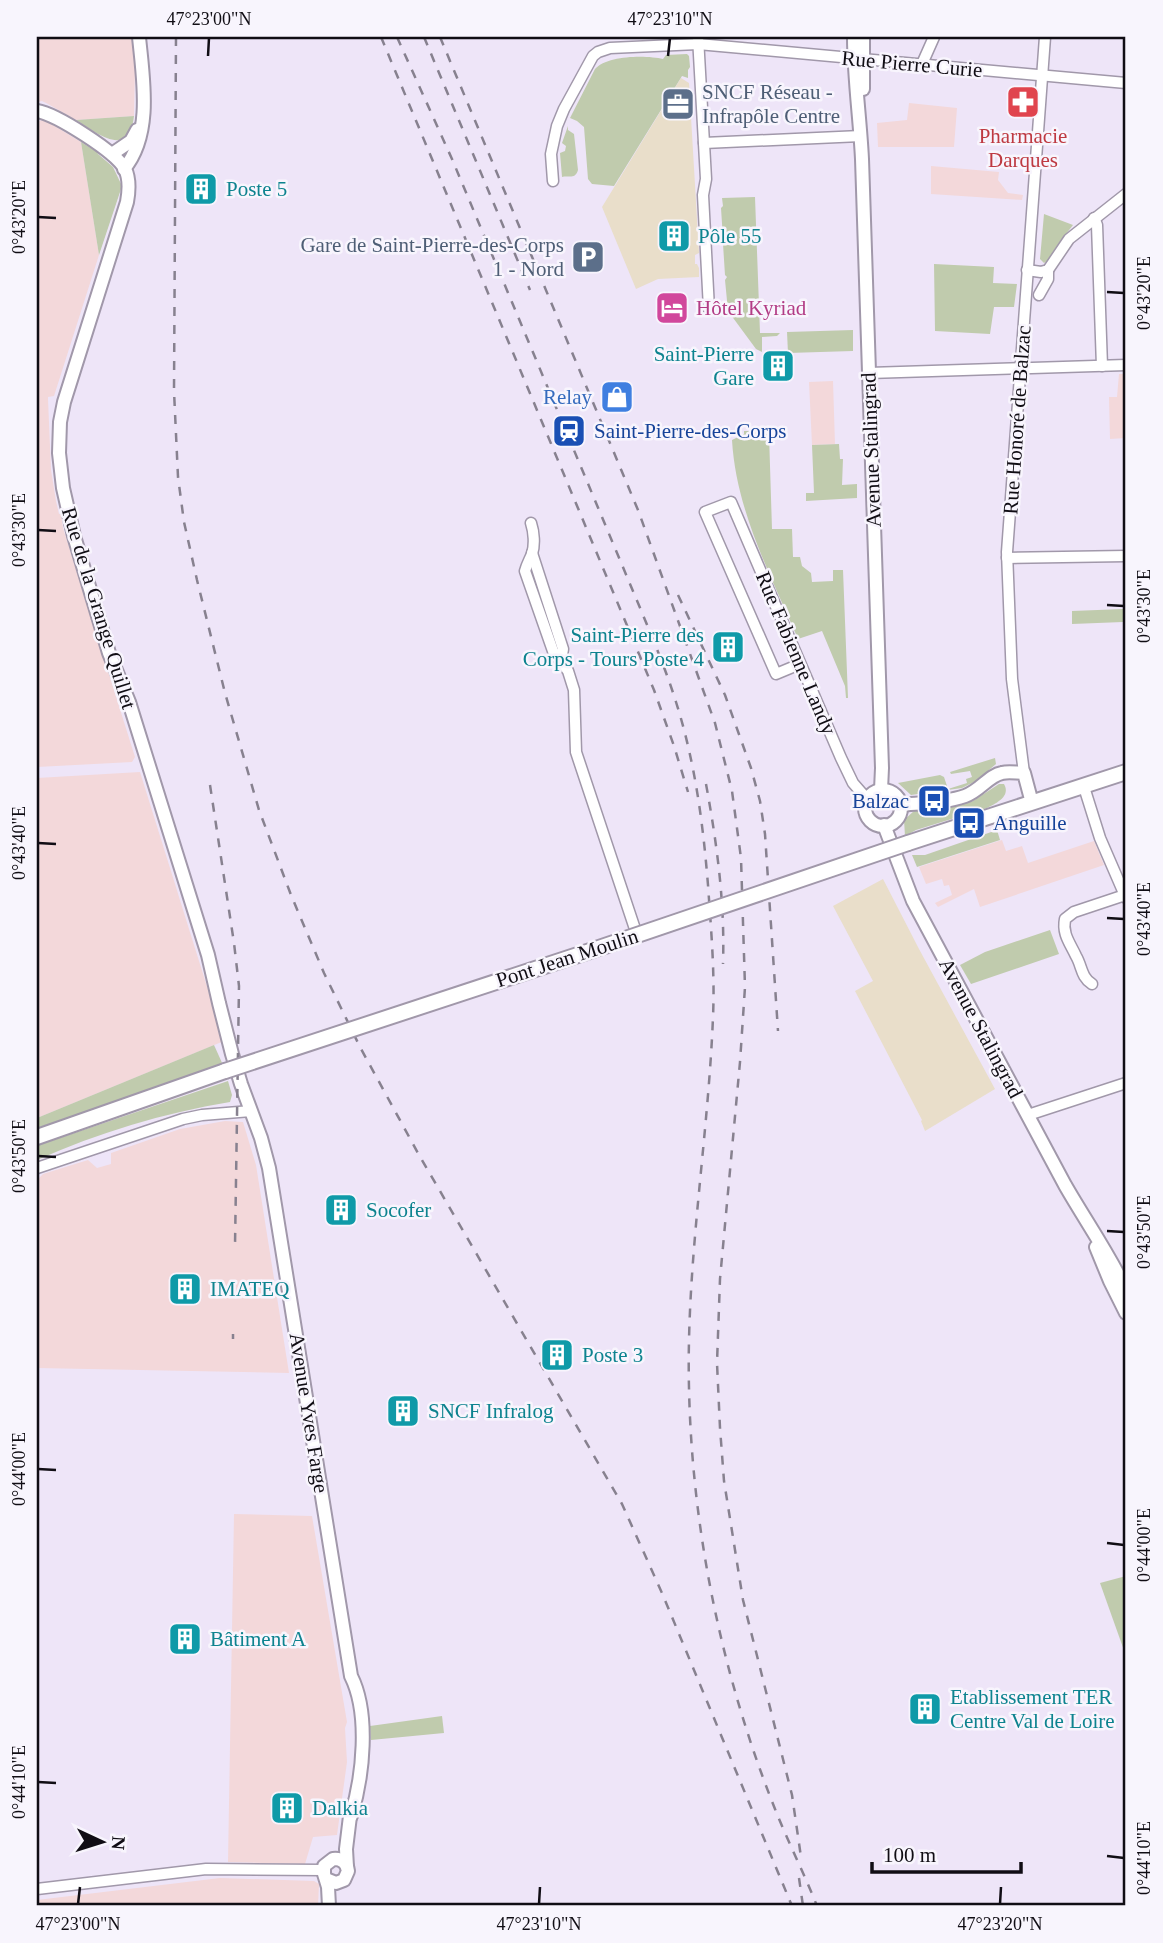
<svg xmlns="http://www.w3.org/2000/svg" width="1163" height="1943" font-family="Georgia,serif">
  <rect width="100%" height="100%" fill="#eee5f8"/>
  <!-- commercial -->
  <g fill="#e9deca">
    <path d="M681 78 689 83 699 253 695 255V264H697L699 268V277L658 279 636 289 602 207Z"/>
    <path d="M883 879 919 949 995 1089 925 1131 921 1121 922 1120 855 991 873 981 833 906Z"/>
  </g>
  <!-- industrial -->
  <g fill="#f3d8da">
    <path d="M37 37H132L135 70 134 116 76 120 48 104 42 101 37 102Z"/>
    <path d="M909 103 957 108 954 147H878L877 123 907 120Z"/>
    <path d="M45 120 81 142 99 255 54 396 48 397V399L51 470 56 501 59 514H61L63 528 135 757 132 762 37 767V121Z"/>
    <path d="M931 166 999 172 998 180 1008 193 1023 195 1022 200 931 194Z"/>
    <path d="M1119 374H1125L1126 438 1110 439 1109 397H1117Z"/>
    <path d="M833 381 835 444 812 445 809 382Z"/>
    <path d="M140 772 224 1041 37 1118V778Z"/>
    <path d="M1002 840 1006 851 1022 846 1028 863 1094 841 1104 865 980 907 974 889 938 907 935 903 952 895 949 885 944 886 942 879 926 884 919 867Z"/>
    <path d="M225 1121 243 1122 256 1165 289 1373 37 1368V1180L43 1174 88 1160 97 1168 111 1164V1153L180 1129Z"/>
    <path d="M234 1514 312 1516 347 1722 345 1728 347 1762 337 1835 313 1837 305 1864 228 1862Z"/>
    <path d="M220 1878 314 1881 319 1884 318 1906H37V1900Z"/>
  </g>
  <!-- green -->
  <g fill="#c0cbad">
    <path d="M687 54 689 56 690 67 688 70V78L682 76 614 186 592 184 588 179 584 127 577 121 570 118 595 69C607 55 647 55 663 59L666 55Z"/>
    <path d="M134 116C129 160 97 133 76 120Z"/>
    <path d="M568 126V130L574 134 578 170C575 180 569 175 562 177L560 153 565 151 566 146 562 143Z"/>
    <path d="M81 142 97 152 98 154 113 167 122 186 99 255Z"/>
    <path d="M755 197 760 333H780L777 336 762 337V352L756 349 728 311 725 280 727 277 725 275 723 244 725 241 723 239 721 208 723 206 722 198Z"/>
    <path d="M1044 214 1073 225 1059 243 1047 261 1044 263 1040 259Z"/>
    <path d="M934 264 994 267 993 283 1017 284 1014 307H994L990 334 935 331Z"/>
    <path d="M853 330V351L788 353 787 332Z"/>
    <path d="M744 431H759V434H769L772 529H792L793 557H800L802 566 811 573 812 582 833 581V570H843L848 698H846L845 686 822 631 798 639C770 574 736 510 732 440L744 434Z"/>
    <path d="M839 444 840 459H843L842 485 857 484V498L806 501V493H814L812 445Z"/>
    <path d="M1123 609V622L1072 624V611Z"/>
    <path d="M995 758 996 764 976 781 962 788 911 795 898 783 940 775 944 777 948 789 967 783 966 779 972 777 970 771 951 774 950 772Z"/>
    <path d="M999 784H1004C1011 796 997 803 987 808L916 830 905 836 904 820 914 811 957 806 973 801Z"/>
    <path d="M997 830 1000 840 917 867 912 855H925Z"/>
    <path d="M1050 930 1059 954 971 984 960 965 985 952Z"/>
    <path d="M214 1045 223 1065 37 1128V1118Z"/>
    <path d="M228 1081 232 1095 230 1102C163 1113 98 1133 37 1160V1146L39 1145Z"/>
    <path d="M1126 1576V1656L1100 1583Z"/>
    <path d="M442 1716 444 1733 371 1740 370 1726Z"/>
  </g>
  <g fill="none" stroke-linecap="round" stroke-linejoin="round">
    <defs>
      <g id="minor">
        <path d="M698 37 706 179 703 195 709 309"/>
        <path d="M922 64 934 37"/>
        <path d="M704 143 861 136"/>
        <path d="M553 181 551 154 557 126 564 109 593 56 598 52 610 48 698 44 1126 83"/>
        <path d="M1094 218 1097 225 1102 366"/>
        <path d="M1027 270 1041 272 1048 270 1069 239 1126 194"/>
        <path d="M1039 295 1048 279V270"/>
        <path d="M869 373 1126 365"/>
        <path d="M531 523C534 532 535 545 532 554 529 561 527 564 525 571L553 651 568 671 574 690 576 752 637 935"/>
        <path d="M532 553 563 649 561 660"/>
        <path d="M1007 558 1126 556"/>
        <path d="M800 664 776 674 705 512 731 502 841 758 853 783 867 799"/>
        <path d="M1024 773 1012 679 1007 552 1045 37"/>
        <path d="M1084 787 1100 838 1126 898"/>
        <path d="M1092 984C1081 977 1082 966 1076 956 1070 943 1062 934 1065 919L1074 912 1125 895"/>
        <path d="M1028 1115 1126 1083"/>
        <path d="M37 1168 183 1119 202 1115 251 1111"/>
        <path d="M37 1889 206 1869 323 1870"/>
      </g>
      <g id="tertiary">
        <path d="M854 37C854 78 860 118 862 159L882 768 881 790"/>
        <path d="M863 37V89"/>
        <path d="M37 111C56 114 116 152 125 169 130 179 129 191 127 202L64 402 60 422 59 453 63 488 74 536 109 653 129 702 208 955 219 1003 232 1054 241 1084 261 1138 269 1168 351 1676C370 1714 363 1777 351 1816"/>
        <path d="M112 154 131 141 137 130"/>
        <path d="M124 169C153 134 143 78 139 37"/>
        <circle cx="883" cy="808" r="18"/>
        <path d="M900 805C921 803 945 803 965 796 980 791 989 775 1002 773 1009 771 1017 773 1024 773L1032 803"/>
        <path d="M884 825 913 901 1065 1185C1085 1220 1109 1254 1126 1290"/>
        <path d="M1096 1247 1110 1281 1126 1313"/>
        <path d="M347 1867 346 1849 351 1808"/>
        <path d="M326 1879 336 1883 344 1880 348 1871C347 1863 342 1858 333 1859L324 1866V1874L328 1887 329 1906"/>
      </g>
      <g id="secondary">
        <path d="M908 843 1126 772"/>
        <path d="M37 1137 225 1071"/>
      </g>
    </defs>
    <!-- minor casing -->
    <use href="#minor" stroke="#a198aa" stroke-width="13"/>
    <!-- tertiary casing -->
    <use href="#tertiary" stroke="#a198aa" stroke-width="16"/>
    <!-- secondary casing -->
    <use href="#secondary" stroke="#a198aa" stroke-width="18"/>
    <!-- minor -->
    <use href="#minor" stroke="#fff" stroke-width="10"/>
    <!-- tertiary -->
    <use href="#tertiary" stroke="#fff" stroke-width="12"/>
    <!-- secondary -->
    <use href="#secondary" stroke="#fff" stroke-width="14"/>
    <!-- rail -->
    <g stroke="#87818f" stroke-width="2.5" stroke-dasharray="9 9" stroke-linecap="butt">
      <path d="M176 37 174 391 178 477 184 522 197 580 225 693 259 810 291 895 324 973 360 1047 419 1155 622 1504 662 1593 792 1906"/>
      <path d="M381 37 654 690 674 746 688 792"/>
      <path d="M397 37 452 159 643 615C655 644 667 673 676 702 695 762 703 823 708 885 711 929 715 973 713 1017 708 1141 686 1264 689 1388 692 1531 722 1676 775 1809 788 1842 804 1873 817 1906"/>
      <path d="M424 37 530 290"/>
      <path d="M440 37 638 510 715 723 732 791 741 858 745 987 740 1062 720 1279 717 1363 720 1428 724 1481 743 1600 792 1795 801 1857"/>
      <path d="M678 595 725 695 751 768 760 801 765 834 778 1031"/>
      <path d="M706 784C717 844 725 903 723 964"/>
      <path d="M210 785 234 943 239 986 235 1246"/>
      <path d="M233 1339V1334"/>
      <path d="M799 1878 803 1906"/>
    </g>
    <defs>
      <path id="secondary-bridge" d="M225 1071 590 951 908 843"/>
    </defs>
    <!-- secondary-bridge casing -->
    <use href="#secondary-bridge" stroke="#a198aa" stroke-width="18" stroke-linecap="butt"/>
    <!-- secondary-bridge -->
    <use href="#secondary-bridge" stroke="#fff" stroke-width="14"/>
  </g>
  <!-- ticks -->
  <path fill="none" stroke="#100d14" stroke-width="2.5" d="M208 56 209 38M668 56 670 38M38 217 56 218M1107 292 1124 293M38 530 56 531M1107 605 1124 606M38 843 56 844M1107 918 1124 919M38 1156 56 1157M1107 1231 1124 1232M38 1469 56 1470M1107 1543 1124 1545M38 1782 56 1783M1107 1856 1124 1858M78 1904 80 1887M539 1904 540 1887M1000 1904 1001 1887"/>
  <!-- icons -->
  <defs>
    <symbol id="pharmacy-square" viewBox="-11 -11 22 22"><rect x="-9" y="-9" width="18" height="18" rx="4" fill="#e0444e" stroke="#f8f5fd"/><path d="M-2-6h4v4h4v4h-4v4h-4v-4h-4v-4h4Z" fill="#fff"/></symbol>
    <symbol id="office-square" viewBox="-11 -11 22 22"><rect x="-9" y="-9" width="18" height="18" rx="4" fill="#5c6f8a" stroke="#f8f5fd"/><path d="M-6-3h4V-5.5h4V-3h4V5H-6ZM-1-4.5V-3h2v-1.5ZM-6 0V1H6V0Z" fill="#fff"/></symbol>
    <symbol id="building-square" viewBox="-11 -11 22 22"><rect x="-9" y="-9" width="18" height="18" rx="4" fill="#0f9aa8" stroke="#f8f5fd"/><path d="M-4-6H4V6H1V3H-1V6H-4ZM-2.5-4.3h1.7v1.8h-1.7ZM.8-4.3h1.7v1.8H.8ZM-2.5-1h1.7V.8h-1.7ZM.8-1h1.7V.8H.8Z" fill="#fff"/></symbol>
    <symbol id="parking-square" viewBox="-11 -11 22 22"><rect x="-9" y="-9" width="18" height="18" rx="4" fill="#5c6f8a" stroke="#f8f5fd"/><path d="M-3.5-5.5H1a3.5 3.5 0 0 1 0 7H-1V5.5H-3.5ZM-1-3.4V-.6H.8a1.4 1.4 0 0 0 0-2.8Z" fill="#fff"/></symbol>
    <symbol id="hotel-square" viewBox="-11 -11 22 22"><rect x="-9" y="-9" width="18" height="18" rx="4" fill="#d1479c" stroke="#f8f5fd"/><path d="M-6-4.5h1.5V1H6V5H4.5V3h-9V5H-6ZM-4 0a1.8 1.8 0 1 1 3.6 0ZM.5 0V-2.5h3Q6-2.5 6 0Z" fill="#fff"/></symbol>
    <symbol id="shop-square" viewBox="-11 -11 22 22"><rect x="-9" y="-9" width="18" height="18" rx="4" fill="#3f7fe0" stroke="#f8f5fd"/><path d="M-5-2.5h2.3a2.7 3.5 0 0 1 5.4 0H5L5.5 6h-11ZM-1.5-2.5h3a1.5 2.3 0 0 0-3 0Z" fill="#fff"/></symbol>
    <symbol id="station-square" viewBox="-11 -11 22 22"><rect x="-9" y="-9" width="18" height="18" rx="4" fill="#1a4fb4" stroke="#f8f5fd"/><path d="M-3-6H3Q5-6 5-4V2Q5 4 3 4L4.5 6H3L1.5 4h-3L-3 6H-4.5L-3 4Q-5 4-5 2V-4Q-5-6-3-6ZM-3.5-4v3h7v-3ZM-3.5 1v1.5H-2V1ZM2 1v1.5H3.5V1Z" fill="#fff"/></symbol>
    <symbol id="bus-square" viewBox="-11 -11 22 22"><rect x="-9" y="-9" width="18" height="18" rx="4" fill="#1a4fb4" stroke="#f8f5fd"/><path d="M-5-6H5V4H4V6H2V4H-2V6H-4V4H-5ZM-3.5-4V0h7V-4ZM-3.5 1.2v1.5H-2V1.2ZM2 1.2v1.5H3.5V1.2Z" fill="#fff"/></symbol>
  </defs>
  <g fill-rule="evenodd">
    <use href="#pharmacy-square" x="1004" y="83" width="38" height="38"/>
    <use href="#office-square" x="659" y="85" width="38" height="38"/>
    <use href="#building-square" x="182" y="170" width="38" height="38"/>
    <use href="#building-square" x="655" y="217" width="38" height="38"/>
    <use href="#parking-square" x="569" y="238" width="38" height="38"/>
    <use href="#hotel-square" x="653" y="289" width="38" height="38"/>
    <use href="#building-square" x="759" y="347" width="38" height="38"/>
    <use href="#shop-square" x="598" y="378" width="38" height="38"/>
    <use href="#station-square" x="550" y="412" width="38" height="38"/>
    <use href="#building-square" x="709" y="628" width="38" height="38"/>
    <use href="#bus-square" x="915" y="782" width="38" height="38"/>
    <use href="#bus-square" x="950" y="804" width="38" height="38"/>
    <use href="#building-square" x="322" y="1191" width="38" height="38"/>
    <use href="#building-square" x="166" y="1270" width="38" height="38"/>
    <use href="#building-square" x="538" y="1336" width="38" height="38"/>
    <use href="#building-square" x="384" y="1392" width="38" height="38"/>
    <use href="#building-square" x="166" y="1620" width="38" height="38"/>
    <use href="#building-square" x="906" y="1690" width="38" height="38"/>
    <use href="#building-square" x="268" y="1789" width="38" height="38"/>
  </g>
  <g text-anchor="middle" stroke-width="5" stroke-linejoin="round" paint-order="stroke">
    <!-- street labels -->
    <g font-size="21" fill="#100d14" stroke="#f8f5fd">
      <text transform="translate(912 64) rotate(5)" y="7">Rue Pierre Curie</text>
      <text transform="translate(1017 420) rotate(-86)" y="7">Rue Honoré de Balzac</text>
      <text transform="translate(871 450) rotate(-92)" y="7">Avenue Stalingrad</text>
      <text transform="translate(99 608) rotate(73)" y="7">Rue de la Grange Quillet</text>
      <text transform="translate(796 653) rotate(67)" y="7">Rue Fabienne Landy</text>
      <text transform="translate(567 958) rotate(-18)" y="7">Pont Jean Moulin</text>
      <text transform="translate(981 1028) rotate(62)" y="7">Avenue Stalingrad</text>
      <text transform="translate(309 1413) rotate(81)" y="7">Avenue Yves Farge</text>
    </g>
    <!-- service labels -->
    <g font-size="21" fill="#4e5e75" stroke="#f8f5fd" text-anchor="start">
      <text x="702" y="99">SNCF Réseau -<tspan x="702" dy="24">Infrapôle Centre</tspan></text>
      <text x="564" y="252" text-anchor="end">Gare de Saint-Pierre-des-Corps<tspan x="564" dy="24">1 - Nord</tspan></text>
    </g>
    <!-- health labels -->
    <g font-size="21" fill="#be3a42" stroke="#f8f5fd">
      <text x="1023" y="143">Pharmacie<tspan x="1023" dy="24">Darques</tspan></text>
    </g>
    <!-- culture labels -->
    <g font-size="21" fill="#0d838f" stroke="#f8f5fd" text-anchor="start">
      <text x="226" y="196">Poste 5</text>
      <text x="698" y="243">Pôle 55</text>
      <text x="754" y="361" text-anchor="end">Saint-Pierre<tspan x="754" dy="24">Gare</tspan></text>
      <text x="704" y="642" text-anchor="end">Saint-Pierre des<tspan x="704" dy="24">Corps - Tours Poste 4</tspan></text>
      <text x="366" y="1217">Socofer</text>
      <text x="210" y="1296">IMATEQ</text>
      <text x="582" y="1362">Poste 3</text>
      <text x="428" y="1418">SNCF Infralog</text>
      <text x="210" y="1646">Bâtiment A</text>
      <text x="950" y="1704">Etablissement TER<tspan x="950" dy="24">Centre Val de Loire</tspan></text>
      <text x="312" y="1815">Dalkia</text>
    </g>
    <!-- hotel labels -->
    <g font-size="21" fill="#b23c85" stroke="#f8f5fd" text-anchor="start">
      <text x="696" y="315">Hôtel Kyriad</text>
    </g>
    <!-- shop labels -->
    <g font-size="21" fill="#366cbe" stroke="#f8f5fd" text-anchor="end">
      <text x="592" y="404">Relay</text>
    </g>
    <!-- transit labels -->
    <g font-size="21" fill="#164399" stroke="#f8f5fd" text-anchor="start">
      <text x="594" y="438">Saint-Pierre-des-Corps</text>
      <text x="909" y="808" text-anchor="end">Balzac</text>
      <text x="993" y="830">Anguille</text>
    </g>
  </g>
  <!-- border -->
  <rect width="1163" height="1943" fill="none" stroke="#f8f5fd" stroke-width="77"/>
  <!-- north arrow -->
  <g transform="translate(102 1842) rotate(94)" stroke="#f8f5fd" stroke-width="5" paint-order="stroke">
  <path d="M0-5L12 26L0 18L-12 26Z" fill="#100d14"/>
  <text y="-10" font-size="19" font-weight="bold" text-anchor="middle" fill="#100d14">N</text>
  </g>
  <!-- scale -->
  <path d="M872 1862v10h149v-10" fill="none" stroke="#100d14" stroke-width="3.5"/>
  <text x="883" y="1862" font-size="21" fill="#100d14" stroke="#f8f5fd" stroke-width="5" paint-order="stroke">100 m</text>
  <rect x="38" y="38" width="1086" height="1866" fill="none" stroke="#100d14" stroke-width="2.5"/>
  <g font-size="18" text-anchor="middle" fill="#100d14">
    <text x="209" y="25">47°23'00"N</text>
    <text x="670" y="25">47°23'10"N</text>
    <text transform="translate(19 217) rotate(-90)" y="6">0°43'20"E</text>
    <text transform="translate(1144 293) rotate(-90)" y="6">0°43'20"E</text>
    <text transform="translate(19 530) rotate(-90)" y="6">0°43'30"E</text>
    <text transform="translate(1144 606) rotate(-90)" y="6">0°43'30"E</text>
    <text transform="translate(19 843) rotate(-90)" y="6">0°43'40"E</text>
    <text transform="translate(1144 919) rotate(-90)" y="6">0°43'40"E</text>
    <text transform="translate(19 1156) rotate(-90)" y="6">0°43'50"E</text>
    <text transform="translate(1144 1232) rotate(-90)" y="6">0°43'50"E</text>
    <text transform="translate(19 1469) rotate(-90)" y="6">0°44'00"E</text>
    <text transform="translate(1144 1545) rotate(-90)" y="6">0°44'00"E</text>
    <text transform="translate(19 1782) rotate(-90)" y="6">0°44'10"E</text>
    <text transform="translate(1144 1858) rotate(-90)" y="6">0°44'10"E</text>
    <text x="78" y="1930">47°23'00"N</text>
    <text x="539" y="1930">47°23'10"N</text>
    <text x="1000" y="1930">47°23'20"N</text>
  </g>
</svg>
